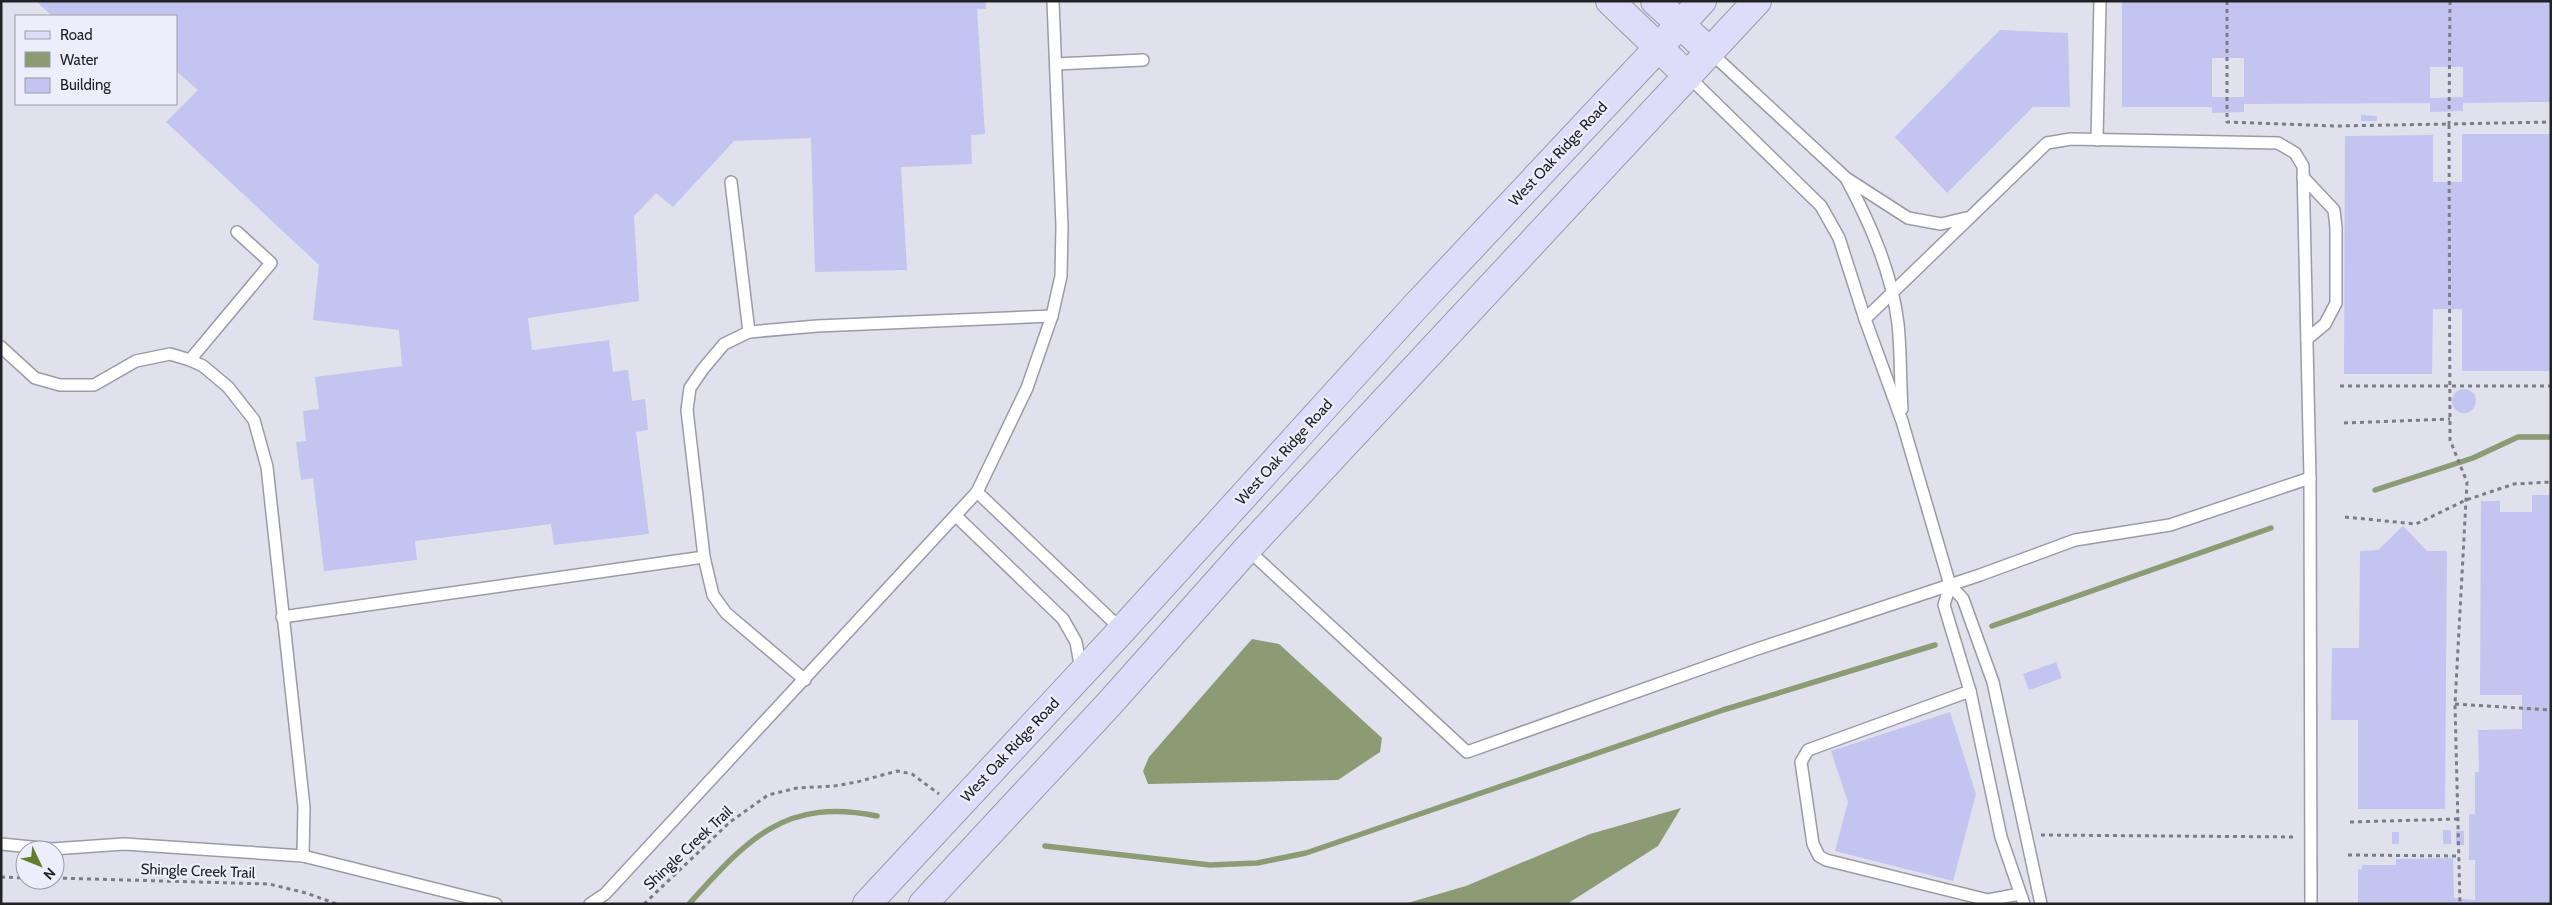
<svg xmlns="http://www.w3.org/2000/svg" width="2552" height="905" font-family="Cabin,sans-serif">
  <style>
    .water { fill: #8b9c74 }
    .lines { fill: none; stroke-linecap: round; stroke-linejoin: round }
    .stream { stroke: #8b9c74; stroke-width: 5.5 }
    .building { fill: #c3c4ef; fill-rule: evenodd }
    .lane-casing { stroke: #9a9ba6; stroke-width: 14 }
    .secondary-casing { stroke: #9a9ba6; stroke-width: 30 }
    .path { stroke: #7b7c84; stroke-width: 3; stroke-dasharray: 4 4; stroke-linecap: butt }
    .lane { stroke: #fff; stroke-width: 11 }
    .secondary { stroke: #dddcf9; stroke-width: 28 }
    .labels { text-anchor: middle; stroke-width: 4.5; stroke-linejoin: round; paint-order: stroke }
    .street-label { font-size: 15px; fill: #222226; stroke: #edeefb }
  </style>
  <rect width="100%" height="100%" fill="#e0e1ed"/>
  <g class="water">
    <path d="M1252,639L1279,644L1382,738L1380,752L1338,780L1148,784L1143,771L1149,757Z"/>
    <path d="M1681,808L1658,846L1567,904H1404L1466,886L1590,834Z"/>
  </g>
  <g class="lines">
    <g class="stream">
      <path d="M2375,490L2473,458L2518,437H2551"/>
      <path d="M1992,626L2271,528"/>
      <path d="M1045,846L1210,865L1257,863L1306,853L1723,710L1935,645"/>
      <path d="M689,904C747,840 784,797 877,816"/>
    </g>
  </g>
  <g class="building">
    <path d="M36,1H986V9H977L985,134L971,135L972,164L901,167L907,270L815,272L811,138L734,141L673,207L656,193L634,216L639,301L528,318L532,350L609,340L613,372L628,370L632,401L645,399L648,430L636,432L649,534L554,545L551,524L415,541L417,560L324,571L313,478L301,480L296,442L306,441L303,411L319,409L315,377L402,366L399,330L313,320L319,265L166,122L198,90L176,71V16H52Z"/>
    <path d="M2122,1H2551V102L2463,103V111L2430,112V103L2244,104V112L2212,113V107H2122ZM2212,58H2244V97H2212ZM2430,67H2463V97L2430,98Z"/>
    <path d="M2000,30L2068,33L2070,107H2033L1947,193L1895,137Z"/>
    <path d="M2361,115L2377,116V121H2361Z"/>
    <path d="M2462,134H2551V371H2462V309H2433L2432,374H2344L2345,136L2433,135V182H2462Z"/>
    <circle cx="2464" cy="401" r="12"/>
    <path d="M2532,495H2551V904H2358V869L2362,870V865H2396V859L2453,858L2454,898L2475,900V860H2469V814H2475V772H2479L2478,730L2522,729V695H2480L2481,501H2500V512H2532Z"/>
    <path d="M2403,526L2427,551H2447L2445,809H2358V720H2331L2332,648H2359L2360,551L2378,550Z"/>
    <path d="M2056,662L2062,678L2029,690L2023,674Z"/>
    <path d="M1950,712L1976,794L1953,881L1835,851L1848,802L1831,751Z"/>
    <rect x="2443" y="830" width="8" height="14"/>
    <rect x="2456" y="831" width="8" height="14"/>
    <rect x="2392" y="832" width="7" height="12"/>
  </g>
  <g class="lines">
    <defs>
      <g id="lane">
        <path d="M1710,52L1846,178L1908,218L1941,224L1966,218"/>
        <path d="M1056,64L1143,60"/>
        <path d="M1688,76L1821,206L1839,238L1865,319L1902,421L1950,585L1963,599L1993,682L2041,904"/>
        <path d="M2097,140L2100,1"/>
        <path d="M2303,177L2334,210L2336,228V303L2325,324L2307,339"/>
        <path d="M1847,180C1871,225 1892,273 1898,324C1901,352 1900,381 1902,409"/>
        <path d="M731,182L749,332"/>
        <path d="M1865,319L2047,143L2071,139L2278,143L2295,153L2303,166L2310,478L2311,904"/>
        <path d="M1,347L35,378L60,385H94L136,361L170,354L190,360L203,366L228,387L254,420L267,467L304,807L303,856"/>
        <path d="M190,360L271,263L237,232"/>
        <path d="M977,492L1122,630"/>
        <path d="M956,516L1063,619L1076,642L1081,670"/>
        <path d="M1247,549L1467,752L1754,650L1980,575L2075,540L2170,525L2310,478"/>
        <path d="M704,557L713,595L726,613L805,680"/>
        <path d="M1950,585L1944,605L1970,691L2001,837L2024,904"/>
        <path d="M282,617L704,557L687,410L690,388L703,369L724,344L749,332L817,326L1052,316"/>
        <path d="M1970,691L1808,750L1801,762L1813,844L1819,856L1826,860L1988,900L2020,894"/>
        <path d="M1,844L52,849L124,844L303,856L496,904"/>
        <path d="M590,904L605,894L977,492L1027,388L1052,316L1061,276L1062,226L1053,1"/>
      </g>
      <g id="secondary">
        <path d="M1610,1L1688,76"/>
        <path d="M1655,1L1710,52"/>
        <path d="M867,904L1122,630L1414,308L1702,1"/>
        <path d="M923,904L1110,703L1247,549L1757,1"/>
      </g>
    </defs>
    <use href="#lane" class="lane-casing"/>
    <use href="#secondary" class="secondary-casing"/>
    <g class="path">
      <path d="M2227,1V122L2336,126L2449,124L2450,440L2467,482L2455,704L2460,904"/>
      <path d="M2450,1L2449,124L2551,122"/>
      <path d="M2340,386H2551"/>
      <path d="M2344,423L2450,419"/>
      <path d="M2345,517L2416,524L2466,500L2514,484L2551,482"/>
      <path d="M2455,704L2551,710"/>
      <path d="M2350,822L2458,819"/>
      <path d="M2041,835L2297,837"/>
      <path d="M2348,855L2459,856"/>
      <path d="M1,877L25,878"/>
      <path d="M55,878L269,884L306,893L337,904"/>
      <path d="M644,904L730,822L768,795L797,788L834,786L857,782L897,771L912,774L939,794"/>
    </g>
    <use href="#lane" class="lane"/>
    <use href="#secondary" class="secondary"/>
  </g>
  <g class="labels">
    <g class="street-label">
      <text transform="translate(1558 154) rotate(-47)" y="5">West Oak Ridge Road</text>
      <text transform="translate(1284 452) rotate(-48)" y="5">West Oak Ridge Road</text>
      <text transform="translate(1010 750) rotate(-47)" y="5">West Oak Ridge Road</text>
      <text transform="translate(688 848) rotate(-43)" y="5">Shingle Creek Trail</text>
      <text transform="translate(198 871) rotate(2)" y="5">Shingle Creek Trail</text>
    </g>
  </g>
  <rect width="2552" height="905" fill="none" stroke="#222226" stroke-width="5"/>
  <rect x="15" y="15" width="162" height="90" fill="#edeefb" stroke="#9c9ca6"/>
  <rect x="25" y="31" width="25" height="8" fill="#dddcf9" stroke="#9c9ca6"/>
  <text x="60" y="40" font-size="15" fill="#222226">Road</text>
  <rect x="25" y="52" width="25" height="15" fill="#8b9c74" stroke="#9c9ca6"/>
  <text x="60" y="65" font-size="15" fill="#222226">Water</text>
  <rect x="25" y="78" width="25" height="15" fill="#c3c4ef" stroke="#9c9ca6"/>
  <text x="60" y="90" font-size="15" fill="#222226">Building</text>
  <g transform="translate(40 865) rotate(133)"><circle r="24" fill="#edeefb" stroke="#9c9ca6"/>
  <path d="M0-4L9 19L0 12L-9 19Z" fill="#627c30"/>
  <text y="-8" font-size="14" font-weight="bold" text-anchor="middle" fill="#222226">N</text>
  </g>
</svg>
